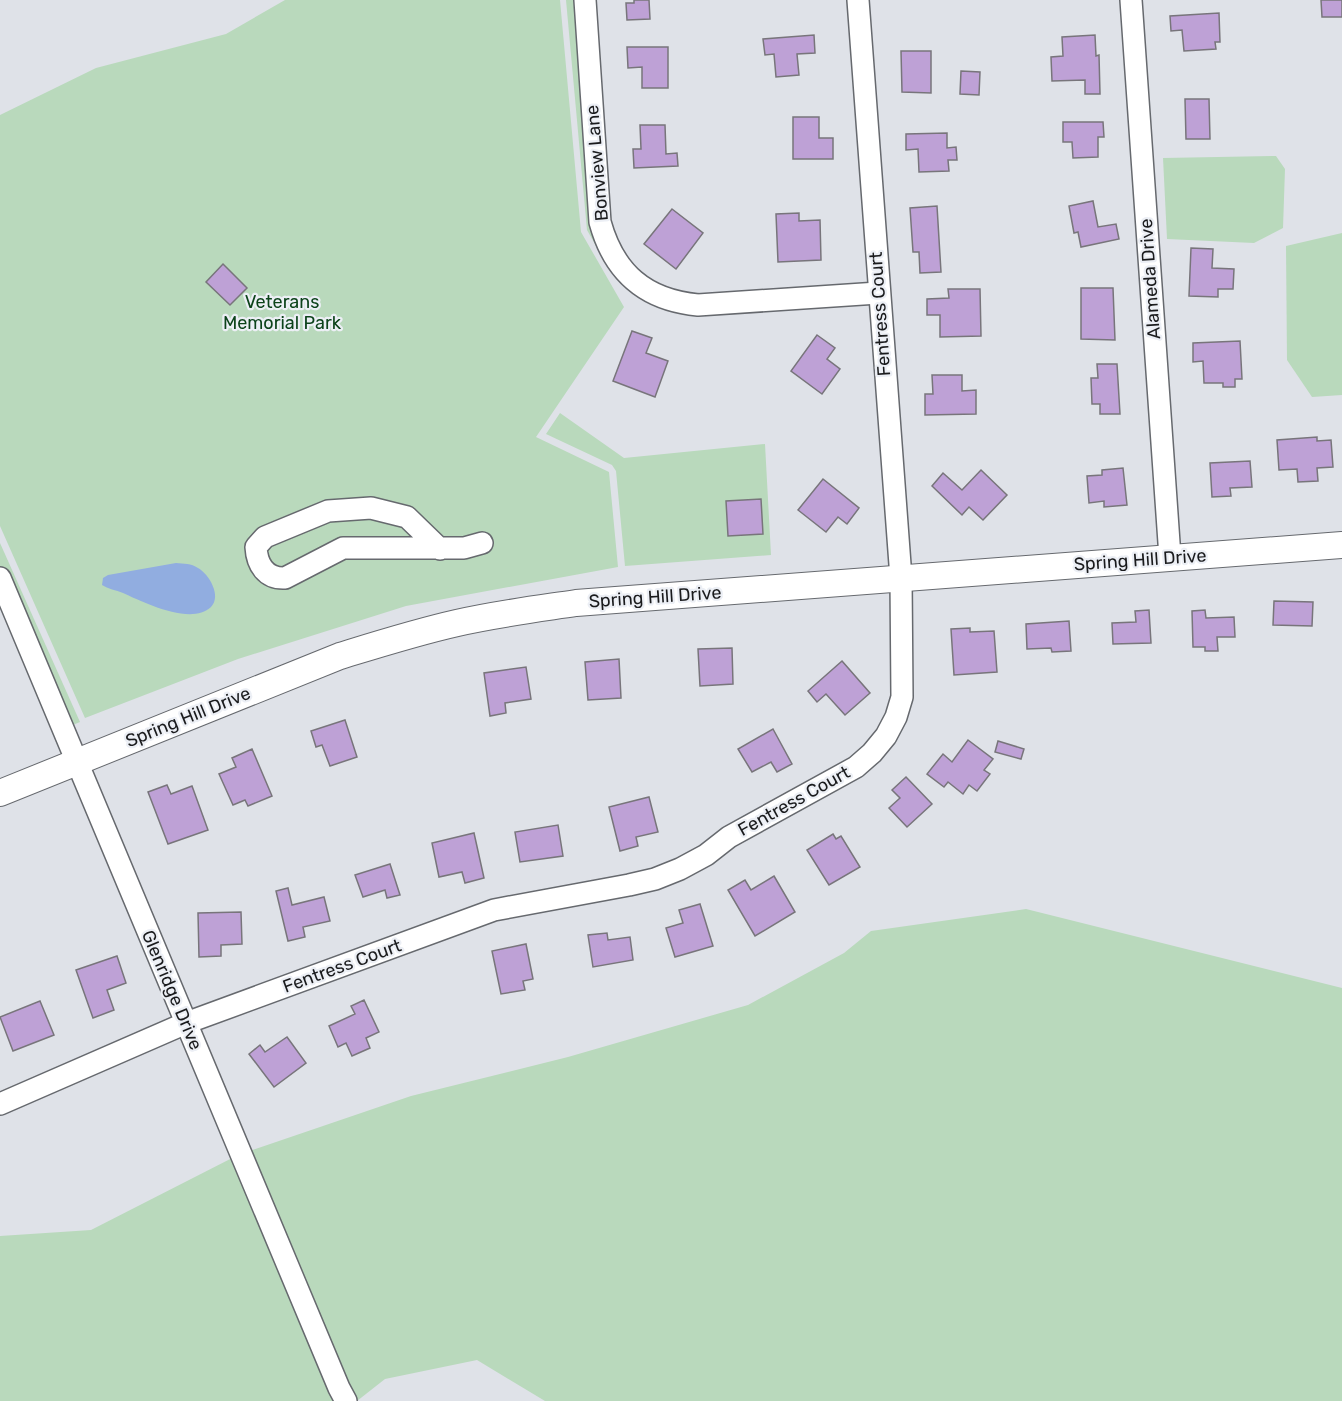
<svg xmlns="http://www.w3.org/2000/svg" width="1342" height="1401" font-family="Rubik,sans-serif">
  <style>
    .green { fill: #b9d9bc }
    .water { fill: #91ade0 }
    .building { fill: #bea1d6; stroke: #78757b; stroke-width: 1.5 }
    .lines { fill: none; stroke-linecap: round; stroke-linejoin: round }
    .minor-casing { stroke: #66696e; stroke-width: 24 }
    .major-casing { stroke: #66696e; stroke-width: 28 }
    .minor { stroke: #fff; stroke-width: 21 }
    .major { stroke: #fff; stroke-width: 26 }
    .labels { text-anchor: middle; stroke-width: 4.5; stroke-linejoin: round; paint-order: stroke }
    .street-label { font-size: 18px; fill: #1a1b1d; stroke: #eceff5 }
    .park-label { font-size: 18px; fill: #0c431a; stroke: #eceff5 }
  </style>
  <rect width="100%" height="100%" fill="#dfe2e8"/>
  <g class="green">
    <path d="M285,0H560L581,232L624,307L536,437L609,472L618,567L406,606L238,659L85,718L0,526V115L96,68L226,34Z"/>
    <path d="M566,0H580L604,260L587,230Z"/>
    <path d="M1276,156L1285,169L1283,228L1254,243L1167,239L1163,158Z"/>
    <path d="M1342,233V395L1312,397L1287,360L1286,246Z"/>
    <path d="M560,413L624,458L765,444L771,555L625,566L616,471L612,465L546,434Z"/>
    <path d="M0,543L80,722L61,730L0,572Z"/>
    <path d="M1026,909L1342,988V1401H545L477,1360L385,1379L357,1401H0V1236L91,1230L238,1155L411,1096L568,1057L748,1005L844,953L871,931Z"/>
  </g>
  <path class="water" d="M176,563C184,564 191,563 198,568C209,574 222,596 211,607C191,626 143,602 123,593C116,590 108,589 102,585L103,578L108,575Z"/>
  <g class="building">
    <path d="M634,0H649L650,19L627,20L626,3H634Z"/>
    <path d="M1321,0H1342V17H1322Z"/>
    <path d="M1219,13L1220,42H1215L1216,49L1184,51L1182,30L1171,31L1170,16Z"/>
    <path d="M814,35L815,53L797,54L799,75L776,77L774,54L765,55L763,39Z"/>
    <path d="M1095,35L1096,56L1099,55L1100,94H1085V80L1052,81L1051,57L1063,56L1062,37Z"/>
    <path d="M627,47H668V88H642V67L628,68Z"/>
    <path d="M901,51H931V93L902,92Z"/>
    <path d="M961,71L980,72L979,95L960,94Z"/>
    <path d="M1185,99H1209L1210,139H1186Z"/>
    <path d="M793,117H819V138H833V159H793Z"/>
    <path d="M1063,122H1103L1104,137H1098V157L1073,158L1072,142H1063Z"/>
    <path d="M640,125H665L666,154L677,153L678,166L634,168L633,149H641Z"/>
    <path d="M947,133V148L956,147L957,160H948L949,171L919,172L918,149L906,150V134Z"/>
    <path d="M1093,201L1098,227L1116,224L1119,239L1081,247L1078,232L1074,233L1069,206Z"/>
    <path d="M937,206L941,272L920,273L919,252H913L910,208Z"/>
    <path d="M672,209L703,233L676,269L644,244Z"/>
    <path d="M799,213V221L820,220L821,260L778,262L776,214Z"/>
    <path d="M1191,248L1213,249L1212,268L1234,269L1233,289H1218V297L1189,296Z"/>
    <path d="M223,264L247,288L230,305L206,282Z"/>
    <path d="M1081,288H1113L1115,340L1081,339Z"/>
    <path d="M948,289H980L981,336L940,337V315H927V299L949,298Z"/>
    <path d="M632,331L652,338L646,353L668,361L655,397L613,381Z"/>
    <path d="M817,335L835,348L827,359L840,369L822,394L791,371Z"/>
    <path d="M1240,341L1242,379H1235V387H1223V383H1204L1203,361L1193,362V343Z"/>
    <path d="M1097,364H1117L1120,414H1100V404H1092L1091,378H1098Z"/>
    <path d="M932,375H962V391L976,390V414L925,415V394H933Z"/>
    <path d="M1317,437V441L1331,440L1333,467L1317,468L1318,481L1298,482L1297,469L1279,470L1277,440Z"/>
    <path d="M1250,461L1252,487L1230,488L1231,496L1212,497L1210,463Z"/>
    <path d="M1123,468L1127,505L1104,507V501L1089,503L1087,476L1102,475V470Z"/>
    <path d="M981,470L1007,495L983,520L969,507L962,515L932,486L943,473L962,490Z"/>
    <path d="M823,479L859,508L847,524L838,517L826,532L798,510Z"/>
    <path d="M761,499L763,534L728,536L726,501Z"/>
    <path d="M1274,601L1313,602L1312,626L1273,625Z"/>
    <path d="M1149,610L1151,643L1113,644L1112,623L1136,622L1135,611Z"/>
    <path d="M1205,610L1206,618L1234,617L1235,637H1217L1218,651H1205V647H1193L1192,611Z"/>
    <path d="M1069,621L1071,651L1052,652L1051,648L1027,649L1026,624Z"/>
    <path d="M970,628V632L994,631L997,672L954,675L951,629Z"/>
    <path d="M732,648L733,684L700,686L698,649Z"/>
    <path d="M619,659L621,698L588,700L585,662Z"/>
    <path d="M842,661L870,693L845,715L826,694L817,702L808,691Z"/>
    <path d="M526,667L531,699L505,703L506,713L490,716L484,673Z"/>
    <path d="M345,720L357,757L330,766L322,745L316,747L311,731Z"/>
    <path d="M773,729L792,764L777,772L771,762L752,772L738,749Z"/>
    <path d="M968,740L993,759L984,770L990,774L977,791L969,785L963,794L948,782L944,787L927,774L943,754L952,762Z"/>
    <path d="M998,741L1024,749L1021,759L995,752Z"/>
    <path d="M252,749L272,796L248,806L245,800L233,805L219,774L236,767L232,758Z"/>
    <path d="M906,777L932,804L907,827L889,808L900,798L892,790Z"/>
    <path d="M167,785L171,794L192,786L208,830L168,844L148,792Z"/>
    <path d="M649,797L658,832L636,837L638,846L620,851L609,807Z"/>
    <path d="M558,825L563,856L520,862L515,832Z"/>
    <path d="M474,833L484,878L465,883L462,872L439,877L432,843Z"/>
    <path d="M833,834L836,839L841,836L860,867L829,885L807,850Z"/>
    <path d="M390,864L400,895L387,898L385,890L363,897L355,875Z"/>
    <path d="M774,876L795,912L755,936L728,890L745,880L751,890Z"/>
    <path d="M288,888L292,905L324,897L330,921L303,927L305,937L288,941L276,891Z"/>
    <path d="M700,904L713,946L675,957L666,928L683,923L679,910Z"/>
    <path d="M241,912L242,944L221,945V956L199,957L198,913Z"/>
    <path d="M607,933L608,940L630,937L633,960L593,967L588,935Z"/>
    <path d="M526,944L533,979L523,981L525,990L501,994L492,951Z"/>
    <path d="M117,956L126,983L107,990L114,1010L93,1018L76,970Z"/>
    <path d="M364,1000L379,1032L366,1038L370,1048L352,1056L346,1043L338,1047L329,1026L355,1014L351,1006Z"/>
    <path d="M40,1001L54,1035L13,1051L0,1017Z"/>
    <path d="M287,1037L306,1063L274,1087L249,1054L260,1045L265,1052Z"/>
  </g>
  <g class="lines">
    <defs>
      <g id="minor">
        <path d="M585,0L600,222C614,273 645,300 698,305L878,293"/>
        <path d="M1131,0L1170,557"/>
        <path d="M440,549L407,517L371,508L328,511L265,537L256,547C257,565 266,579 285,578L343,548H464L482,543"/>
        <path d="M0,578L339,1388L346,1401"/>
        <path d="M0,1104L186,1023L494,910L629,885L655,879L680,869L706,855L729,837L856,767L872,753L886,736L896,717L902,697L901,578L858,0"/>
      </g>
      <path id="major" d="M0,793L340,656C379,644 417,632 457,623C496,614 536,609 576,603L1342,545"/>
    </defs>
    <use href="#minor" class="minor-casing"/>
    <use href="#major" class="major-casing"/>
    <use href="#minor" class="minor"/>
    <use href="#major" class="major"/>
  </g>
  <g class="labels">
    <g class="street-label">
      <text transform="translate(597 163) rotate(-95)" y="6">Bonview Lane</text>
      <text transform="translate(1150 279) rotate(-94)" y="6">Alameda Drive</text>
      <text transform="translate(880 314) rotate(-94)" y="6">Fentress Court</text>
      <text transform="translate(1140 560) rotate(-4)" y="6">Spring Hill Drive</text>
      <text transform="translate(655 597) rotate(-4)" y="6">Spring Hill Drive</text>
      <text transform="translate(188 717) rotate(-22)" y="6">Spring Hill Drive</text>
      <text transform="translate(794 801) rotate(-29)" y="6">Fentress Court</text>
      <text transform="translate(342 966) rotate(-20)" y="6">Fentress Court</text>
      <text transform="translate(172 990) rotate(67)" y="6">Glenridge Drive</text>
    </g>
    <g class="park-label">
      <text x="282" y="308">Veterans<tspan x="282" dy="21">Memorial Park</tspan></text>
    </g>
  </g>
</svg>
